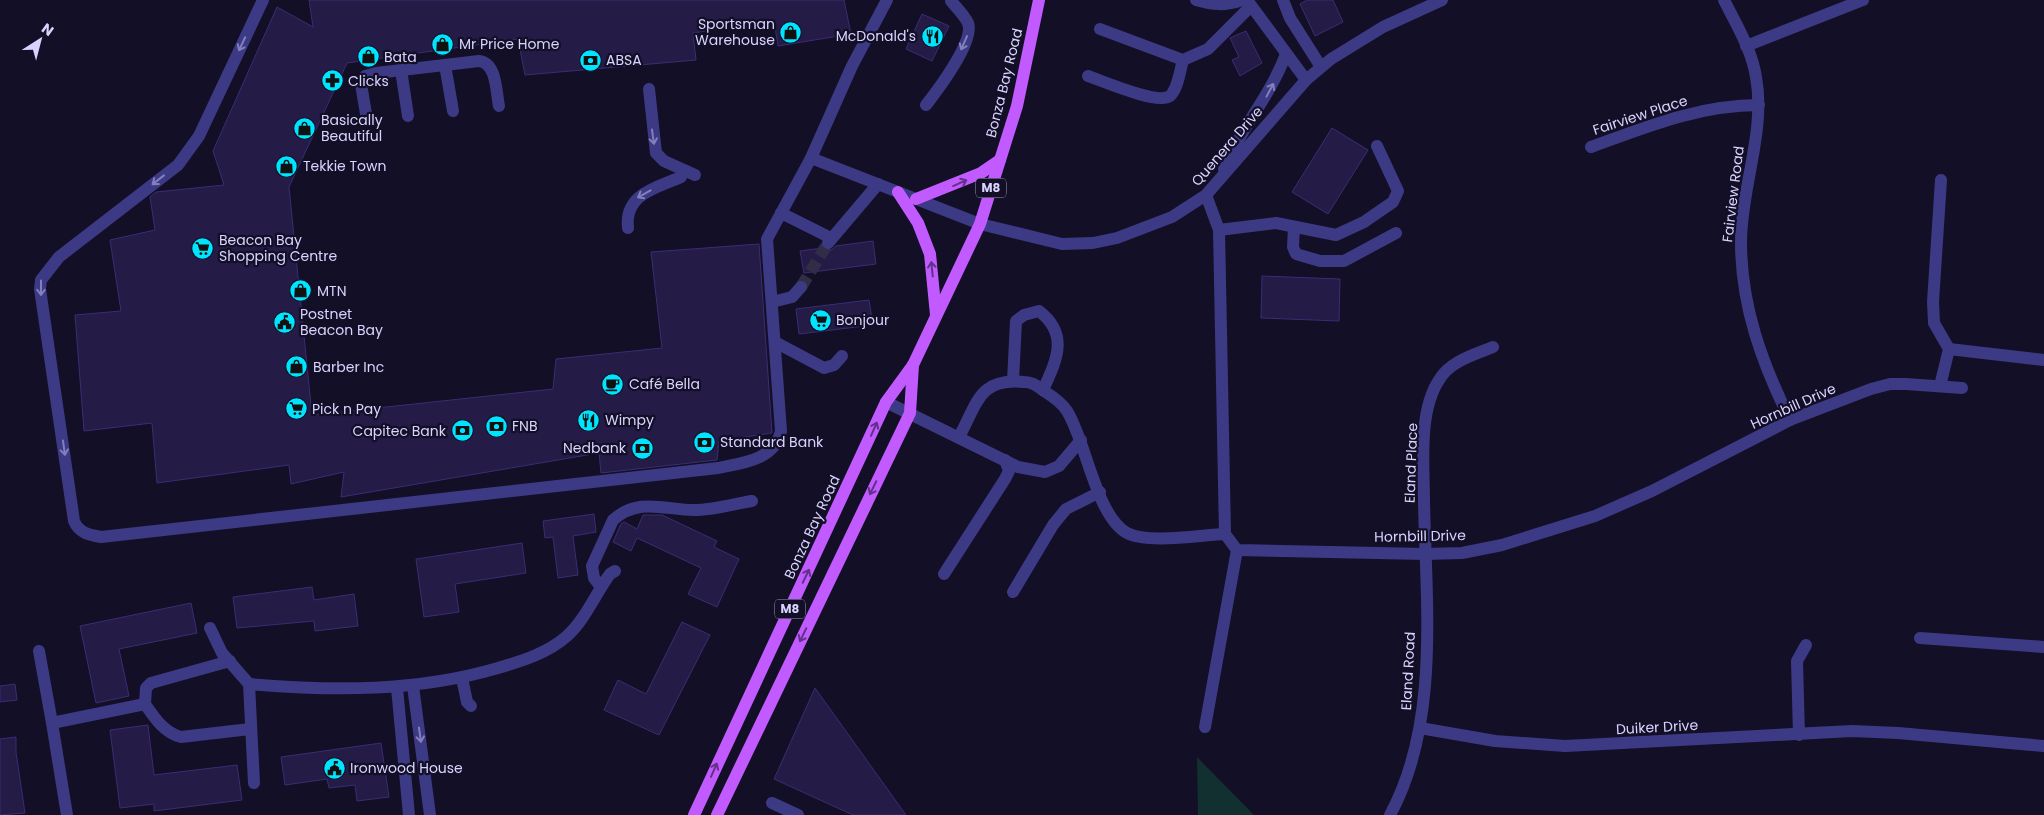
<svg xmlns="http://www.w3.org/2000/svg" width="2044" height="815" font-family="Poppins,sans-serif">
  <style>
    .green { fill: #12302f }
    .building { fill: #241b47; stroke: #3b2d73 }
    .lines { fill: none; stroke-linecap: round; stroke-linejoin: round }
    .minor-tunnel { stroke: #312d47; stroke-width: 12; stroke-dasharray: 12 6; stroke-linecap: butt }
    .minor { stroke: #3d3a85; stroke-width: 12 }
    .major { stroke: #c25bff; stroke-width: 12 }
    .oneway { stroke: #837fbc }
    .oneway2 { stroke: #623188 }
    .labels { text-anchor: middle; stroke-width: 4.5; stroke-linejoin: round; paint-order: stroke }
    .shield { fill: #130f26; stroke: #9e99be; stroke-width: 1 }
    .shield-label { font-size: 12px; font-weight: bold; fill: #d9d4ff }
    .poi-label { font-size: 14px; fill: #d9d4ff; stroke: #130f26; text-anchor: start }
    .street-label { font-size: 14px; fill: #d9d4ff; stroke: #130f26 }
  </style>
  <rect width="100%" height="100%" fill="#130f26"/>
  <path class="green" d="M1197,757L1254,815H1198Z"/>
  <g class="building">
    <path d="M309,0H844L851,34L778,46L774,21L693,33L696,60L525,75L518,39L347,63L289,187L312,415L553,389L556,359L662,348L651,252L759,244L772,433L719,441L717,460L601,473L599,453L341,497L344,472L291,484L289,465L157,483L152,423L84,431L75,315L121,311L110,240L155,230L150,197L156,192L224,185L213,151L277,7L313,27Z"/>
    <path d="M1307,0H1333L1343,22L1315,36L1300,4Z"/>
    <path d="M922,14L949,26L932,61L906,49Z"/>
    <path d="M1246,31L1262,63L1240,76L1232,60L1239,57L1230,38Z"/>
    <path d="M1332,128L1368,150L1328,214L1292,192Z"/>
    <path d="M873,241L876,264L804,273L800,251L822,248L830,251L836,246Z"/>
    <path d="M1262,276L1340,279L1339,321L1261,318Z"/>
    <path d="M869,300L873,325L799,334L796,309Z"/>
    <path d="M594,514L596,532L573,536L578,575L558,578L553,537L545,538L543,521Z"/>
    <path d="M643,515H662L717,541L714,547L739,559L717,607L688,594L701,568L637,538L631,551L613,542L621,524L624,522L637,529Z"/>
    <path d="M522,543L526,573L455,584L459,612L424,617L416,559Z"/>
    <path d="M312,587L314,600L354,594L358,626L315,631L314,621L237,628L233,597Z"/>
    <path d="M191,603L197,633L119,649L129,696L96,703L80,626Z"/>
    <path d="M682,622L710,635L659,735L604,710L618,680L646,694Z"/>
    <path d="M15,684L17,700L0,702V686Z"/>
    <path d="M815,688L906,815H853L774,779Z"/>
    <path d="M148,725L154,775L237,765L242,800L154,811V804L120,808L110,730Z"/>
    <path d="M16,737V752L25,813L0,815V739Z"/>
    <path d="M381,743L389,797L357,801L355,785L329,788L327,779L285,785L281,757Z"/>
  </g>
  <g class="lines">
    <path class="minor-tunnel" d="M801,287L828,243"/>
    <g class="minor">
      <path d="M263,0L199,136L178,165L59,257L41,280L40,289L74,521C79,533 89,535 101,537L718,468C742,463 775,460 781,431L767,239L811,158L852,66L887,0"/>
      <path d="M1196,0C1213,5 1225,6 1242,0"/>
      <path d="M1247,0L1306,80"/>
      <path d="M1283,0L1290,18L1321,67"/>
      <path d="M1724,0C1736,24 1752,50 1756,77C1766,131 1741,188 1741,242C1741,306 1762,363 1790,420"/>
      <path d="M1100,29L1183,60L1208,49L1251,6"/>
      <path d="M1746,46L1863,0"/>
      <path d="M445,65L453,111"/>
      <path d="M401,70L408,116"/>
      <path d="M1088,76C1103,81 1157,105 1170,96C1178,89 1180,70 1183,60"/>
      <path d="M649,89L656,153L664,161L695,175"/>
      <path d="M926,105C937,91 975,41 968,23C964,15 956,7 951,1"/>
      <path d="M367,120L361,84L365,76L376,73L479,61C497,63 496,92 499,106"/>
      <path d="M1591,147C1646,127 1699,105 1759,105"/>
      <path d="M811,158L980,224L1062,244L1093,243L1117,238L1172,217L1206,195L1306,80L1331,59L1383,27L1442,0"/>
      <path d="M1224,169C1241,127 1270,97 1286,54"/>
      <path d="M1206,195L1219,230L1225,534L1237,550L1425,554L1462,553L1502,545L1595,516L1652,491L1790,420L1871,389L1890,384H1906L1962,388"/>
      <path d="M781,213L831,238"/>
      <path d="M1294,227L1293,247L1296,254L1320,261H1344L1396,233"/>
      <path d="M628,228C624,194 656,188 681,177"/>
      <path d="M1219,230L1276,223L1336,235L1364,222L1393,202L1398,191L1377,146"/>
      <path d="M828,243L878,184"/>
      <path d="M772,302L792,297L801,287"/>
      <path d="M775,342L824,368L834,365L842,356"/>
      <path d="M1949,349L2044,360"/>
      <path d="M1013,381L1016,321L1024,315L1039,311C1070,335 1056,361 1043,390"/>
      <path d="M1940,386L1949,349L1934,323L1933,302L1941,180"/>
      <path d="M886,402L1018,467L1045,472L1059,466L1081,440"/>
      <path d="M959,437C978,402 979,378 1024,382C1033,382 1037,386 1044,391C1052,396 1062,403 1067,411C1086,441 1096,516 1127,533C1148,544 1200,535 1225,534"/>
      <path d="M944,574L1005,479L1009,471L1005,460"/>
      <path d="M601,587L594,578L592,566L613,520C639,497 665,510 694,510C713,510 733,504 752,501"/>
      <path d="M1013,592L1053,525L1066,509L1100,492"/>
      <path d="M210,628L222,653L249,684L254,783"/>
      <path d="M1920,638L2044,647"/>
      <path d="M39,651L52,723"/>
      <path d="M230,661L151,683L146,688L145,704C154,717 164,733 181,737L250,729"/>
      <path d="M462,678L467,702L471,706"/>
      <path d="M249,684C334,691 416,692 498,668C522,661 548,653 567,636C585,620 596,593 610,574L615,571"/>
      <path d="M413,686L430,815"/>
      <path d="M397,688L409,815"/>
      <path d="M1205,727L1237,550"/>
      <path d="M1420,728L1495,741L1565,746L1852,731L1898,733L2044,746"/>
      <path d="M1799,735L1797,661L1806,645"/>
      <path d="M772,803L798,815"/>
      <path d="M67,815L52,723L145,704"/>
      <path d="M1390,815C1440,723 1426,604 1424,502C1424,465 1418,412 1439,380C1450,361 1474,355 1493,347"/>
    </g>
    <g class="major">
      <path d="M898,192L918,223L930,254L936,315"/>
      <path d="M916,199L981,173L1000,160"/>
      <path d="M694,815L886,402L913,365L980,224L1017,106L1039,0"/>
      <path d="M717,815L910,413L913,365"/>
    </g>
  </g>
  <defs><path id="oneway-shaft" d="M-6 0H5M1.5-3L5.5 0L1.5 3" fill="none" stroke-width="1.6" stroke-linecap="round" stroke-linejoin="round" transform="scale(1.25)"/></defs>
  <g class="oneway">
    <use href="#oneway-shaft" transform="translate(964 43) rotate(114)"/>
    <use href="#oneway-shaft" transform="translate(242 44) rotate(115)"/>
    <use href="#oneway-shaft" transform="translate(1270 90) rotate(-62)"/>
    <use href="#oneway-shaft" transform="translate(653 137) rotate(82)"/>
    <use href="#oneway-shaft" transform="translate(158 180) rotate(142)"/>
    <use href="#oneway-shaft" transform="translate(644 194) rotate(151)"/>
    <use href="#oneway-shaft" transform="translate(41 288) rotate(90)"/>
    <use href="#oneway-shaft" transform="translate(64 448) rotate(82)"/>
    <use href="#oneway-shaft" transform="translate(420 735) rotate(82)"/>
  </g>
  <g class="oneway2">
    <use href="#oneway-shaft" transform="translate(960 183) rotate(-24)"/>
    <use href="#oneway-shaft" transform="translate(932 269) rotate(-96)"/>
    <use href="#oneway-shaft" transform="translate(874 429) rotate(-66)"/>
    <use href="#oneway-shaft" transform="translate(873 488) rotate(116)"/>
    <use href="#oneway-shaft" transform="translate(806 576) rotate(-64)"/>
    <use href="#oneway-shaft" transform="translate(803 635) rotate(116)"/>
    <use href="#oneway-shaft" transform="translate(714 770) rotate(-66)"/>
  </g>
  <defs>
    <symbol id="shop-disc" viewBox="-11 -11 22 22"><circle r="9.5" fill="#00e5ff" stroke="#130f26"/><path d="M-5-2.5h2.3a2.7 3.5 0 0 1 5.4 0H5L5.5 6h-11ZM-1.5-2.5h3a1.5 2.3 0 0 0-3 0Z" fill="#111"/></symbol>
    <symbol id="restaurant-disc" viewBox="-11 -11 22 22"><circle r="9.5" fill="#00e5ff" stroke="#130f26"/><path d="M-5-6h1v4h1v-4h1v4h1v-4h1v5L-1.5 .5V6h-2V.5L-5-1ZM5-6V6H3V1.5H1.5Q1.5-4 5-6Z" fill="#111"/></symbol>
    <symbol id="bank-disc" viewBox="-11 -11 22 22"><circle r="9.5" fill="#00e5ff" stroke="#130f26"/><path d="M-6-4H6V4H-6ZM0-2.3a2.3 2.3 0 1 0 0 4.6a2.3 2.3 0 1 0 0-4.6Z" fill="#111"/></symbol>
    <symbol id="pharmacy-disc" viewBox="-11 -11 22 22"><circle r="9.5" fill="#00e5ff" stroke="#130f26"/><path d="M-2-6h4v4h4v4h-4v4h-4v-4h-4v-4h4Z" fill="#111"/></symbol>
    <symbol id="supermarket-disc" viewBox="-11 -11 22 22"><circle r="9.5" fill="#00e5ff" stroke="#130f26"/><path d="M-6-5.5h2.5l.6 2H6L4.5 2H-2.5L-4.4-4H-6ZM-1.5 3.2a1.3 1.3 0 1 0 .1 0ZM3 3.2a1.3 1.3 0 1 0 .1 0Z" fill="#111"/></symbol>
    <symbol id="civic-disc" viewBox="-11 -11 22 22"><circle r="9.5" fill="#00e5ff" stroke="#130f26"/><path d="M-.6-6.5H3V-4.5H.6V-3L4-1V1h2V6H-6V1h2V-1L-.6-3ZM-1.2 2.5V6h2.4V2.5Z" fill="#111"/></symbol>
    <symbol id="cafe-disc" viewBox="-11 -11 22 22"><circle r="9.5" fill="#00e5ff" stroke="#130f26"/><path d="M-5.5-4.5H6V0H3Q3 3.5 0 3.5H-2.5Q-5.5 3.5-5.5 0ZM3-3.2v2h1.7v-2ZM-6 4.5H4V6H-6Z" fill="#111"/></symbol>
  </defs>
  <g fill-rule="evenodd">
    <use href="#shop-disc" x="778" y="20" width="25" height="25"/>
    <use href="#restaurant-disc" x="920" y="24" width="25" height="25"/>
    <use href="#shop-disc" x="430" y="32" width="25" height="25"/>
    <use href="#shop-disc" x="356" y="44" width="25" height="25"/>
    <use href="#bank-disc" x="578" y="48" width="25" height="25"/>
    <use href="#pharmacy-disc" x="320" y="68" width="25" height="25"/>
    <use href="#shop-disc" x="292" y="116" width="25" height="25"/>
    <use href="#shop-disc" x="274" y="154" width="25" height="25"/>
    <use href="#supermarket-disc" x="190" y="236" width="25" height="25"/>
    <use href="#shop-disc" x="288" y="278" width="25" height="25"/>
    <use href="#supermarket-disc" x="808" y="308" width="25" height="25"/>
    <use href="#civic-disc" x="272" y="310" width="25" height="25"/>
    <use href="#shop-disc" x="284" y="354" width="25" height="25"/>
    <use href="#cafe-disc" x="600" y="372" width="25" height="25"/>
    <use href="#supermarket-disc" x="284" y="396" width="25" height="25"/>
    <use href="#restaurant-disc" x="576" y="408" width="25" height="25"/>
    <use href="#bank-disc" x="484" y="414" width="25" height="25"/>
    <use href="#bank-disc" x="450" y="418" width="25" height="25"/>
    <use href="#bank-disc" x="692" y="430" width="25" height="25"/>
    <use href="#bank-disc" x="630" y="436" width="25" height="25"/>
    <use href="#civic-disc" x="322" y="756" width="25" height="25"/>
  </g>
  <g class="labels">
    <g class="shield">
      <rect x="976" y="178.5" width="30" height="19" rx="4"/>
      <rect x="775" y="599.5" width="30" height="19" rx="4"/>
    </g>
    <g class="shield-label">
      <text x="991" y="192">M8</text>
      <text x="790" y="613">M8</text>
    </g>
    <g class="poi-label">
      <text x="775" y="29" text-anchor="end">Sportsman<tspan x="775" dy="16">Warehouse</tspan></text>
      <text x="916" y="41" text-anchor="end">McDonald's</text>
      <text x="459" y="49">Mr Price Home</text>
      <text x="384" y="62">Bata</text>
      <text x="606" y="65">ABSA</text>
      <text x="348" y="86">Clicks</text>
      <text x="321" y="125">Basically<tspan x="321" dy="16">Beautiful</tspan></text>
      <text x="303" y="171">Tekkie Town</text>
      <text x="219" y="245">Beacon Bay<tspan x="219" dy="16">Shopping Centre</tspan></text>
      <text x="317" y="296">MTN</text>
      <text x="300" y="319">Postnet<tspan x="300" dy="16">Beacon Bay</tspan></text>
      <text x="836" y="325">Bonjour</text>
      <text x="313" y="372">Barber Inc</text>
      <text x="629" y="389">Café Bella</text>
      <text x="312" y="414">Pick n Pay</text>
      <text x="605" y="425">Wimpy</text>
      <text x="512" y="431">FNB</text>
      <text x="446" y="436" text-anchor="end">Capitec Bank</text>
      <text x="720" y="447">Standard Bank</text>
      <text x="626" y="453" text-anchor="end">Nedbank</text>
      <text x="350" y="773">Ironwood House</text>
    </g>
    <g class="street-label">
      <text transform="translate(1004 83) rotate(-76)" y="5">Bonza Bay Road</text>
      <text transform="translate(1640 115) rotate(-18)" y="5">Fairview Place</text>
      <text transform="translate(1227 146) rotate(-49)" y="5">Quenera Drive</text>
      <text transform="translate(1733 194) rotate(-83)" y="5">Fairview Road</text>
      <text transform="translate(1793 406) rotate(-24)" y="5">Hornbill Drive</text>
      <text transform="translate(1411 463) rotate(-88)" y="5">Eland Place</text>
      <text transform="translate(812 527) rotate(-65)" y="5">Bonza Bay Road</text>
      <text transform="translate(1420 536) rotate(-1)" y="5">Hornbill Drive</text>
      <text transform="translate(1408 671) rotate(-87)" y="5">Eland Road</text>
      <text transform="translate(1657 727) rotate(-3)" y="5">Duiker Drive</text>
    </g>
  </g>
  <g transform="translate(40 40) rotate(36)" stroke="#130f26" stroke-width="4" paint-order="stroke">
  <path d="M0-4L9 19L0 12L-9 19Z" fill="#d9d4ff"/>
  <text y="-8" font-size="14" font-weight="bold" text-anchor="middle" fill="#d9d4ff">N</text>
  </g>
</svg>
